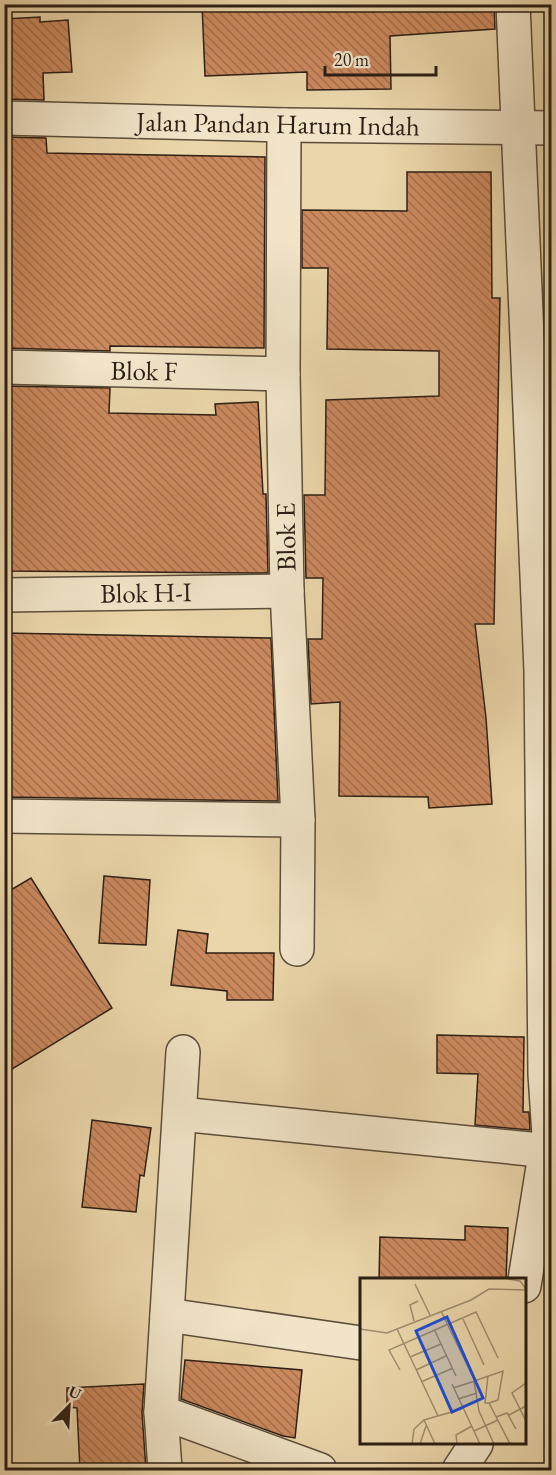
<svg xmlns="http://www.w3.org/2000/svg" width="556" height="1475" font-family="'EB Garamond',serif">
  <style>
    .building { fill: url(#building-back-hatch); stroke: #2c1f15; stroke-width: 1.5 }
    .lines { fill: none; stroke-linecap: round; stroke-linejoin: round }
    .minor-casing { stroke: #5c4d3a; stroke-width: 36 }
    .minor { stroke: #f1e4c8; stroke-width: 33 }
    .labels { text-anchor: middle; stroke-width: 4.5; stroke-linejoin: round; paint-order: stroke }
    .street-label { font-size: 27px; fill: #2c1f15; stroke: #f1e4c8 }
    .inset-road { fill: none; stroke: #9e8d6e; stroke-width: 1.5 }
    .view { fill: #1d4ed8; fill-opacity: 0.15; stroke: #1d4ed8; stroke-width: 3 }
    .inset-edge { fill: none; stroke: #2c1f15; stroke-width: 3 }
  </style>
  <defs>
    <pattern id="building-back-hatch" width="6" height="6" patternUnits="userSpaceOnUse" patternTransform="scale(1.5)"><rect width="6" height="6" fill="#cb895e"/><path d="M-1 5l2 2M0 0l6 6M5-1l2 2" fill="none" stroke="#a56f4c"/></pattern>
  </defs>
  <rect width="100%" height="100%" fill="#ead6aa"/>
  <filter id="stains"><feTurbulence type="fractalNoise" baseFrequency=".00333" numOctaves="4"/><feColorMatrix values="0 0 0 0 .2 0 0 0 0 .09 0 0 0 0 .02 0 0 0 .5 -.17"/></filter>
  <radialGradient id="worn" r=".72"><stop offset=".6" stop-color="#630" stop-opacity="0"/><stop offset="1" stop-color="#630" stop-opacity=".3"/></radialGradient>
  <g class="building">
    <path d="M202,4H494L495,29L390,36L391,89L307,90V72L205,76Z"/>
    <path d="M40,17V22L68,20L72,72L43,73L44,100L4,99V19Z"/>
    <path d="M4,137L46,138L47,153L265,157L264,348L110,346V351L4,348Z"/>
    <path d="M407,172H491L492,298H500L494,624H475L486,718L492,804L429,808L428,797L339,796L340,702L311,704L308,639H322L323,578H306L304,495H325L326,400L439,396V351L327,349L328,268H302V210L407,211Z"/>
    <path d="M4,386L110,388L109,413L216,415L215,404L258,402L263,494H266L268,573L4,571Z"/>
    <path d="M4,633L271,638L278,801L4,797Z"/>
    <path d="M104,876L150,880L146,945L99,943Z"/>
    <path d="M31,878L112,1008L4,1074V894Z"/>
    <path d="M178,930L208,934L206,953H274L273,1000H227V991L171,985Z"/>
    <path d="M437,1035L524,1037L523,1112H529L530,1130L475,1125L478,1074L437,1073Z"/>
    <path d="M92,1120L151,1128L144,1176L140,1175L136,1212L82,1207Z"/>
    <path d="M465,1226L508,1228L506,1280H379L380,1237L465,1240Z"/>
    <path d="M185,1360L302,1370L295,1438L283,1436L181,1399Z"/>
    <path d="M144,1384L142,1413L146,1470H80L77,1408L67,1407V1388Z"/>
  </g>
  <g class="lines">
    <defs>
      <g id="minor">
        <path d="M4,118L284,125L552,128"/>
        <path d="M284,125L283,374L287,591L298,820L297,949"/>
        <path d="M4,367L283,374"/>
        <path d="M4,595L287,591"/>
        <path d="M4,816L298,820"/>
        <path d="M180,1114L550,1151L545,1074L541,671L513,4"/>
        <path d="M524,1286L543,1167L545,1157L552,1151"/>
        <path d="M167,1315L361,1343"/>
        <path d="M161,1412L320,1470"/>
        <path d="M165,1470L161,1412L183,1052"/>
        <path d="M459,1470L476,1444"/>
      </g>
    </defs>
    <use href="#minor" class="minor-casing"/>
    <use href="#minor" class="minor"/>
  </g>
  <g class="labels">
    <g class="street-label">
      <text transform="translate(278 124) rotate(1)" y="9">Jalan Pandan Harum Indah</text>
      <text transform="translate(144 371) rotate(1)" y="9">Blok F</text>
      <text transform="translate(286 537) rotate(-91)" y="9">Blok E</text>
      <text transform="translate(146 593) rotate(-1)" y="9">Blok H-I</text>
    </g>
  </g>
  <g transform="translate(360 1278)">
    <rect width="166" height="166" fill="#ead6aa"/>
    <path class="inset-road" d="M148,1L160,3L166,11M55,6L70,37M81,33L115,103L93,110M103,41L124,87M54,43L50,27L58,23M0,51L27,55L111,22L129,11L166,12M37,51L78,138M75,53L96,98M50,79L81,66M40,92L29,72L116,34L138,80M56,92L86,78M128,98L125,125H129L150,166M61,104L93,90M166,105L152,115L166,143M92,106L120,166M98,121L117,115M129,125L138,122L143,93L114,103L119,133L134,166M149,137L166,128M136,139L147,135L156,151M64,142L75,166M114,153L138,142M52,166L54,151L64,142L102,131M60,166L66,148M97,166L96,157L112,148"/>
    <path class="view" d="M87,39L123,120L92,134L56,53Z"/>
    <rect width="166" height="166" class="inset-edge"/>
  </g>
  <rect width="556" height="1475" fill="none" stroke="#ead6aa" stroke-width="24"/>
  <rect x="6" y="6" width="544" height="1463" fill="none" stroke="#2c1f15" stroke-width="3"/>
  <rect x="12" y="12" width="532" height="1451" fill="none" stroke="#2c1f15" stroke-width="1.5"/>
  <g transform="translate(69 1406) rotate(24)" stroke="#f1e4c8" stroke-width="4.5" paint-order="stroke">
  <path d="M0-4.5L10 22L0 15L-10 22Z" fill="#2c1f15"/>
  <text y="-9" font-size="16" font-weight="bold" text-anchor="middle" fill="#2c1f15">U</text>
  </g>
  <path d="M325 66v9h111v-9" fill="none" stroke="#2c1f15" stroke-width="3"/>
  <text x="334" y="66" font-size="18" fill="#2c1f15" stroke="#f1e4c8" stroke-width="4.5" paint-order="stroke">20 m</text>
  <rect width="100%" height="100%" filter="url(#stains)"/>
  <rect width="100%" height="100%" fill="url(#worn)"/>
</svg>
